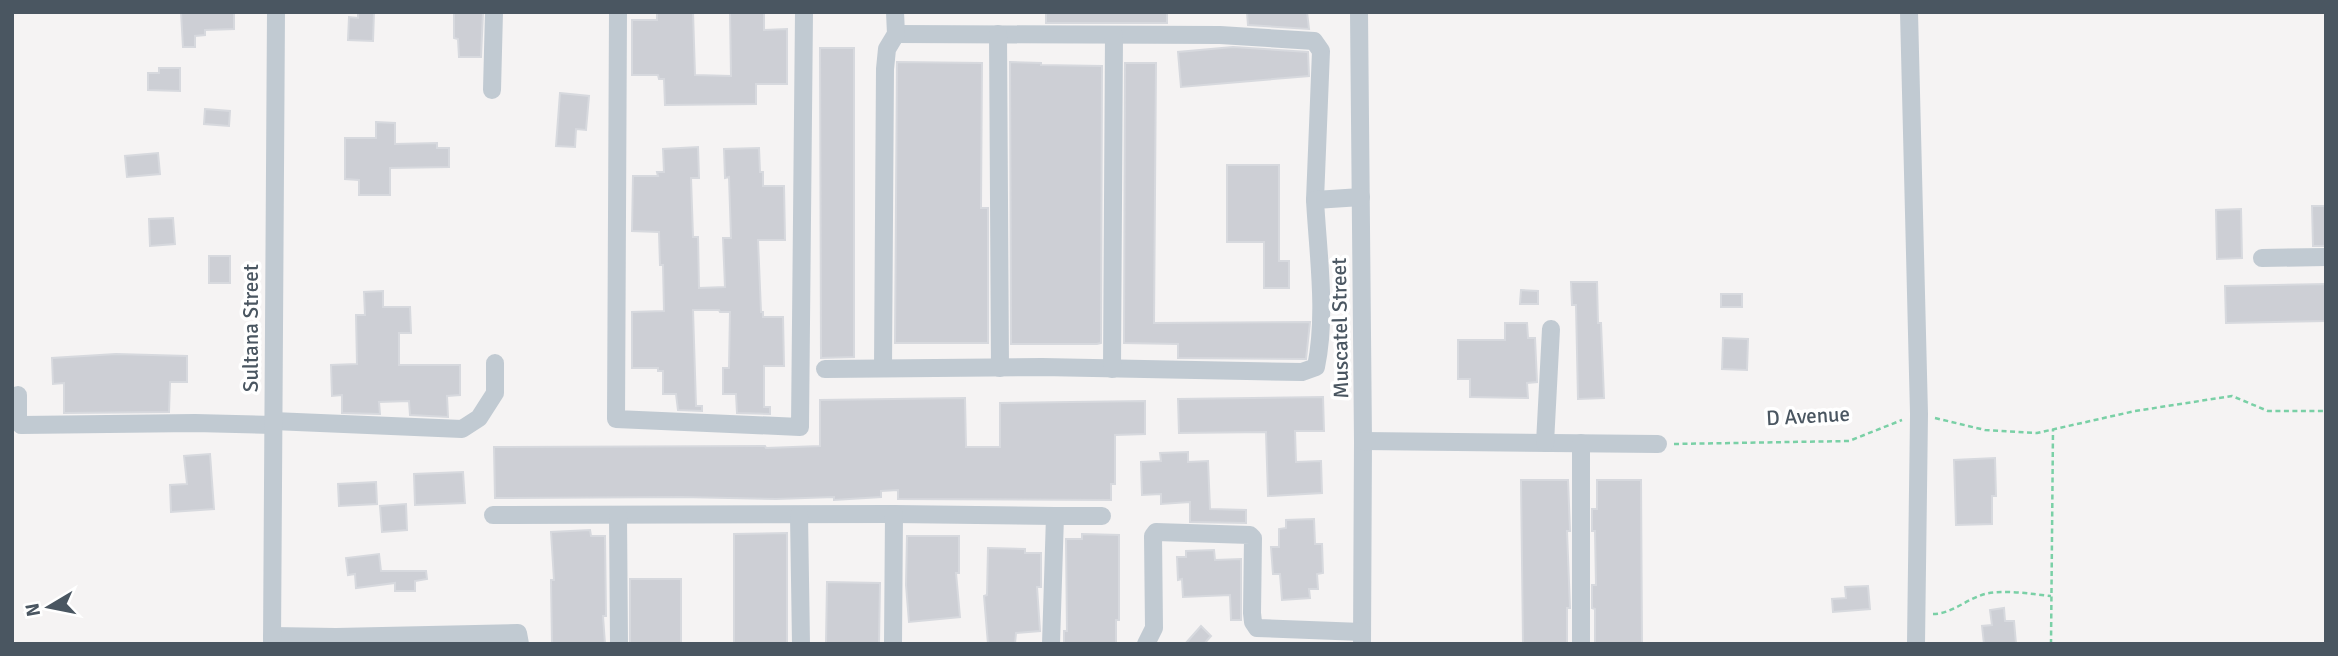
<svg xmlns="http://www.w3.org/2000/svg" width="2338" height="656" font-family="Signika,sans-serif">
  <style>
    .building { fill: #cdcfd5; stroke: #d7d9de; stroke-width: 2 }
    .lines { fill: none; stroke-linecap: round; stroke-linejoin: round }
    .path { stroke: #7ad0a6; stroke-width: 2.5; stroke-dasharray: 5 3.5; stroke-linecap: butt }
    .minor { stroke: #c1cad2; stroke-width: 18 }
    .labels { text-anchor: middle; stroke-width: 7; stroke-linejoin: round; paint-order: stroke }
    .street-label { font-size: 21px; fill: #4a5661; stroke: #fff }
  </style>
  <rect width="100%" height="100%" fill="#f5f3f3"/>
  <g class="building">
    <path d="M181,12H234V29L205,30V35L195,36V47H183Z"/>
    <path d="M358,12H374L373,41L348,40L349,17L358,18Z"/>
    <path d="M454,12H483L481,57H459L458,39L454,38Z"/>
    <path d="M657,12H693L695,75L731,76L730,12H764V30L787,29V84H756V104L665,105L664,79H659L658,75H632V20H657Z"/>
    <rect x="1046" y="12" width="121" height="11"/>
    <path d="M1247,12H1307L1309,29L1248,25Z"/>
    <path d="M1233,47L1308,52L1309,76L1181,87L1178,52Z"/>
    <path d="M820,48H854V357L821,358Z"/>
    <path d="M897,62L982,63L981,208H988V343H895Z"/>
    <path d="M1010,62L1041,63V65L1102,66L1101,343L1097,344H1011Z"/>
    <path d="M1125,63H1156L1154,323L1310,322L1306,359L1178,358V344L1124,343Z"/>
    <path d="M159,68H180V91L148,90V73H159Z"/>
    <path d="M560,93L589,96L586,130L576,129L575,147L556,146Z"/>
    <path d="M205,109L230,111L229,126L204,124Z"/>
    <path d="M376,122L395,123V144L437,143V148H449V167L390,168V195H359V180L345,179V138H376Z"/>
    <path d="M698,147L699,178H691L693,237H698L699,288L725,287L723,238H731L729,177L725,178L724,149L759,148L760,172H763V186H784L785,240H758L761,312H763V317H783L784,366H764V407H770V414L737,413L736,394H723V368H729L730,312H720L719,310H693L696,406H702V411L678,410L676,394H663V371H658V368H632V312L664,311L663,265H660L659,232L632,231L633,176H658L657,172H664L663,149Z"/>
    <path d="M158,153L160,174L127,177L125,156Z"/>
    <path d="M1227,165H1279V261H1289V288H1264V242H1227Z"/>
    <path d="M2312,206H2326V246H2313Z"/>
    <path d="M2241,209L2242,258L2217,259L2216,210Z"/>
    <path d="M173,218L175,244L150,246L149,219Z"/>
    <rect x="209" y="256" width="21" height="27"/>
    <path d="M1571,282H1597L1598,323H1601L1604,398L1578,399L1576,305H1572Z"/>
    <path d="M2326,284V321L2226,323L2225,286Z"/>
    <path d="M1521,290L1538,291V304H1520Z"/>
    <path d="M383,291V307H410L411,333H399V365H460V395L447,396L448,417L410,415L409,401L379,402L380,414L342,413V395L332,396L331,365L357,364L356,315H365L364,292Z"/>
    <rect x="1721" y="294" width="21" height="13"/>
    <path d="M1505,323H1527L1528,338H1535L1537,382L1527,383L1528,398L1470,397V379H1458V340H1505Z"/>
    <path d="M1723,338L1748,339L1747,370L1722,369Z"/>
    <path d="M116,354L187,356V382H170L169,412L64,413V383L53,384L52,358Z"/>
    <path d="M1323,397L1324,431H1295L1296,462L1321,461L1322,493L1268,496L1266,432L1179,433L1178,399Z"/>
    <path d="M965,398L966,447H1000V403L1145,401V434L1115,435V484H1111V500L898,499V490L881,491V497L834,500V497L776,499L682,497L495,498L494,447L765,446L766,448L820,446V400Z"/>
    <path d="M1188,452V462L1208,461L1210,509L1246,510V523L1190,522V502L1161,504V494L1142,495L1141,462L1161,461L1160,453Z"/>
    <path d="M210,454L214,509L171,512L170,485L187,484L184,456Z"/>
    <path d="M1995,458L1996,496H1992V524L1956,525L1954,460Z"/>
    <path d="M463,472L465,503L415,505L414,474Z"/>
    <path d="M1521,480H1568L1570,531H1567L1570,608H1567V644H1523Z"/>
    <path d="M1597,480H1641L1642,644H1595V609L1592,608V585H1596L1595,531H1592V509H1597Z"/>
    <path d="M376,482L377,504L339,506L338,484Z"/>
    <path d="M406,504L407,530L382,532L380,506Z"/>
    <path d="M1314,519L1315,544H1322L1323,573L1317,574L1318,589H1309L1310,598L1282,600L1280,574H1273L1271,547H1279V529L1286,528V520Z"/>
    <path d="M590,530L591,536H605L606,616H603L605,644H552L551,580H554L551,532Z"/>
    <path d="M787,533V644H734V534Z"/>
    <path d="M1082,534L1119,535V620H1116V644H1064V631H1067L1066,539H1082Z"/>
    <path d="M907,536H959V573H956L960,617L909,622L906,585Z"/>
    <path d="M988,548L1025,549V553H1041V587H1037L1040,631L1016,633L1015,644H988L984,596L987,595Z"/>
    <path d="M1214,550L1215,560L1241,559V620H1231L1230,595L1183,597L1182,579L1178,580L1177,557H1186V551Z"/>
    <path d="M379,554L381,571H426L427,579L415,581V591H395V583L356,588L355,574L348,575L346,558Z"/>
    <rect x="630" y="579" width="51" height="65"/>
    <path d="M827,582L880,583L879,644H826Z"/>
    <path d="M1868,586L1870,609L1833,612L1832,599L1846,598L1845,587Z"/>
    <path d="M2004,608L2005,621H2014L2016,644H1984L1982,626L1992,625L1990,610Z"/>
    <path d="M1201,626L1211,636L1204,644H1185Z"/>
  </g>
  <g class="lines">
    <g class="path">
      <path d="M1935,418L1985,430L2037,433L2135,411L2232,396L2268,411H2326"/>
      <path d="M1674,444L1849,441L1902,420"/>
      <path d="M1933,614C1950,614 1963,602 1979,596C1998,588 2031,594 2051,596"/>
      <path d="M2051,644L2053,429"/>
    </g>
    <g class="minor">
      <path d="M618,12L616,419L800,427L804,12"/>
      <path d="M1359,12L1363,441L1362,644"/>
      <path d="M1909,12L1919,414L1916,644"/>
      <path d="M896,34L1220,35L1314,41L1321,51L1315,200"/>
      <path d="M998,34L1000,368"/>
      <path d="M492,90L494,12"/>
      <path d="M2262,258L2326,257"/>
      <path d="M883,368L885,69L887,49L896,34L895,12"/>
      <path d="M825,369L1042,367L1302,372L1316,367C1327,314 1318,255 1315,200L1361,197"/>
      <path d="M1112,369L1114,35"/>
      <path d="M18,395V419L21,425L195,423L273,425"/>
      <path d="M273,421L462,429L479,418L495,393V363"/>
      <path d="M1363,441L1658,444"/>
      <path d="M1545,443L1551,329"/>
      <path d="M1581,443V644"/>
      <path d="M493,515L894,514L1055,516"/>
      <path d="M799,515L801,644"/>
      <path d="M618,516L619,644"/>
      <path d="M272,636L336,637L518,633L520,644"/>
      <path d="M272,644L276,12"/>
      <path d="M893,644L894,514"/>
      <path d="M1051,644L1055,516H1102"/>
      <path d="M1146,644L1154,628L1153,536L1156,532L1250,535L1253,538L1252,613L1253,622L1257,628L1362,632"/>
    </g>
  </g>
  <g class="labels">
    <g class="street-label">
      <text transform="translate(251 328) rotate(-90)" y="7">Sultana Street</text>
      <text transform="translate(1340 328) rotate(-91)" y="7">Muscatel Street</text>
      <text transform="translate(1808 416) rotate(-3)" y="7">D Avenue</text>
    </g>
  </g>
  <rect width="2338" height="656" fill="none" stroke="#4a5661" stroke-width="28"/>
  <g transform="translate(49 607) rotate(260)" stroke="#ffffff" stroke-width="5" paint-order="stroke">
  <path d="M0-5L12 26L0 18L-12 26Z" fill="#4a5661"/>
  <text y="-10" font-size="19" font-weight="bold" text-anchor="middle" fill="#4a5661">N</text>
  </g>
</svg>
